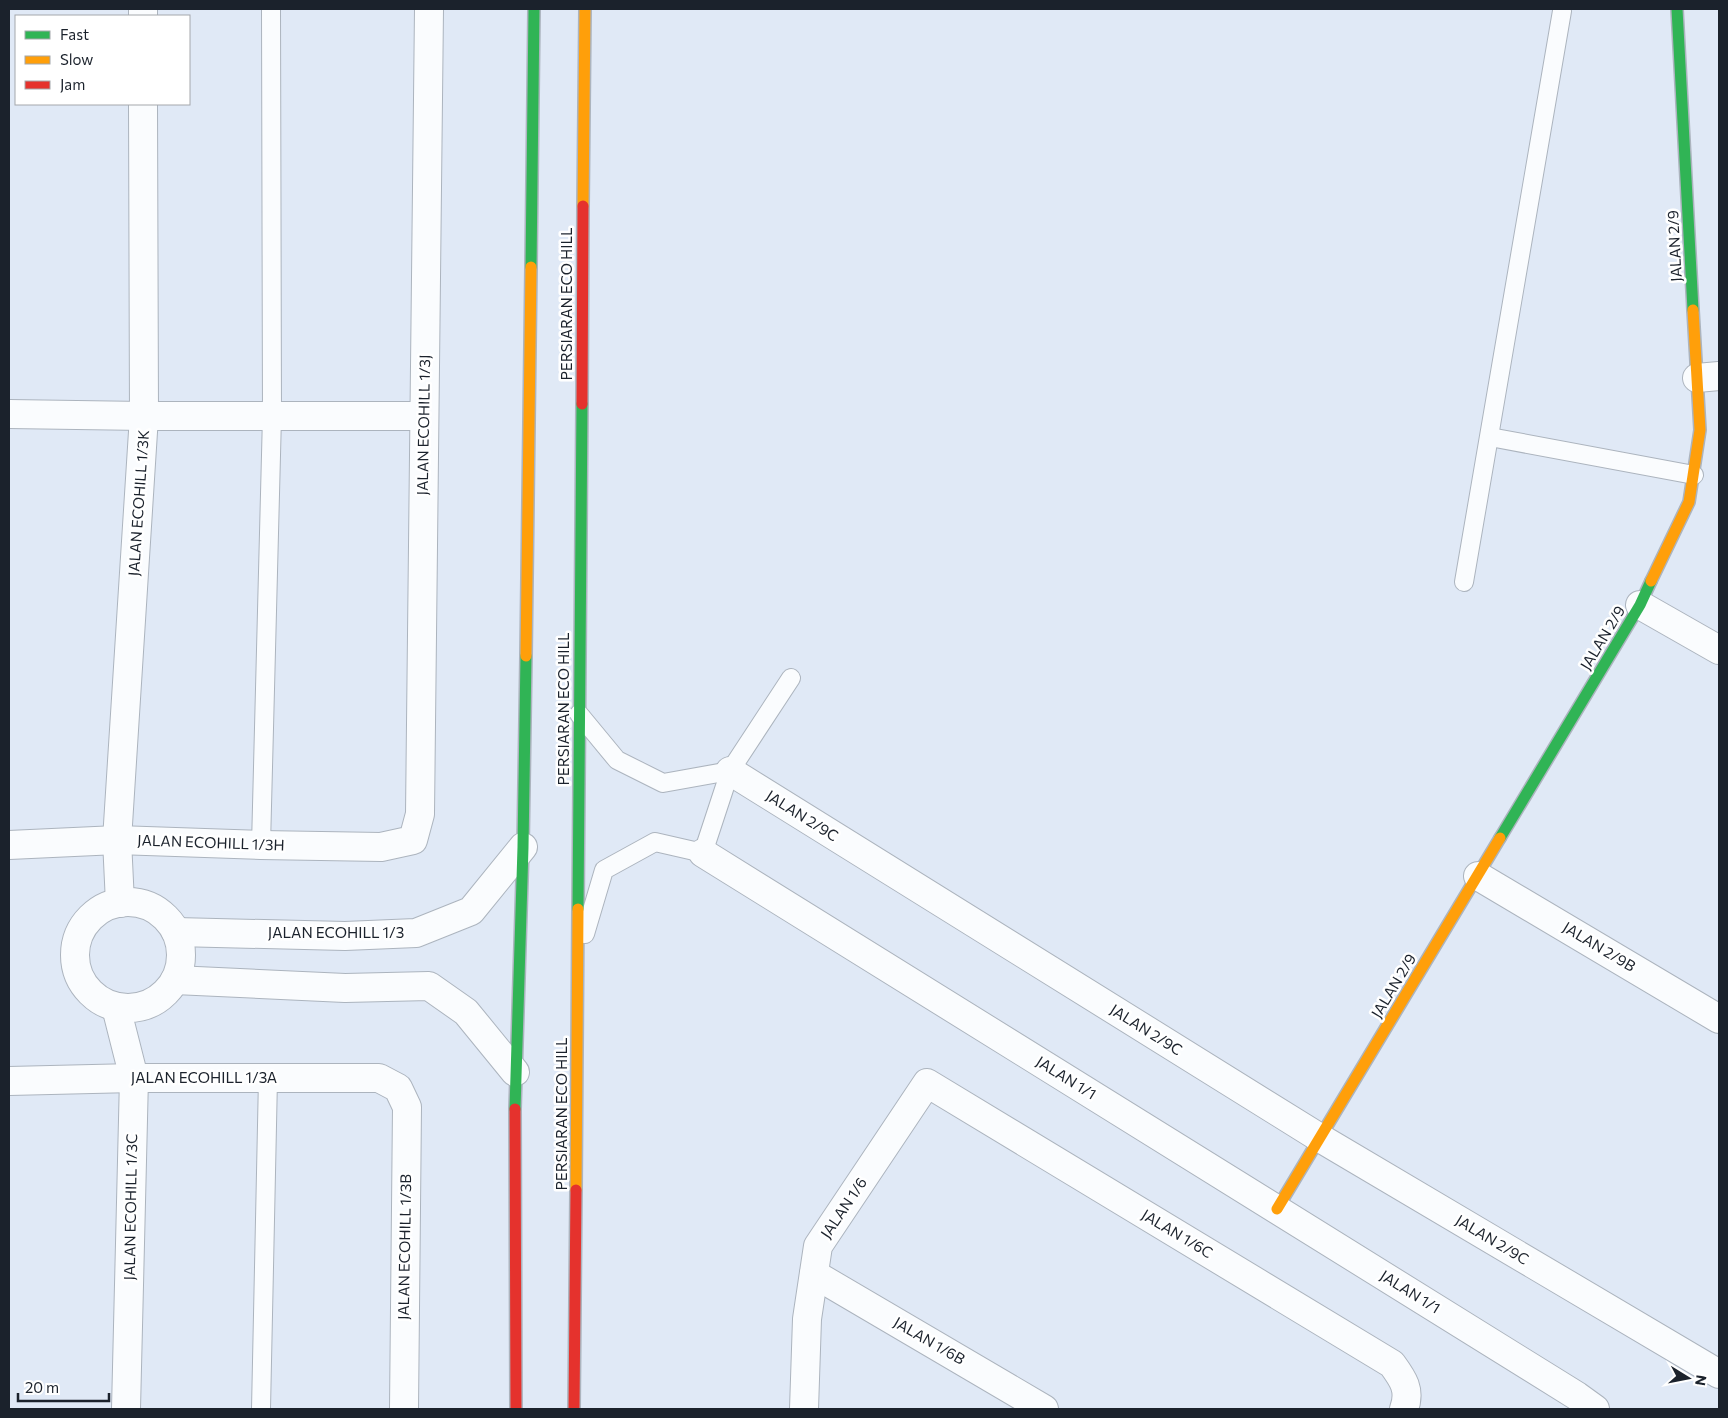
<svg xmlns="http://www.w3.org/2000/svg" width="1728" height="1418" font-family="Commissioner,sans-serif">
  <style>
    .lines { fill: none; stroke-linecap: round; stroke-linejoin: round }
    .lane-casing { stroke: #acb4be; stroke-width: 20 }
    .street-casing { stroke: #acb4be; stroke-width: 30 }
    .fast-casing { stroke: #acb4be; stroke-width: 14 }
    .slow-casing { stroke: #acb4be; stroke-width: 14 }
    .jam-casing { stroke: #acb4be; stroke-width: 14 }
    .lane { stroke: #fafcfe; stroke-width: 18 }
    .street { stroke: #fafcfe; stroke-width: 28 }
    .fast { stroke: #30b455; stroke-width: 11 }
    .slow { stroke: #ff9f0a; stroke-width: 11 }
    .jam { stroke: #e5322d; stroke-width: 11 }
    .labels { text-anchor: middle; stroke-width: 5; stroke-linejoin: round; paint-order: stroke }
    .street-label { font-size: 15px; fill: #1b222c; stroke: #fff }
  </style>
  <rect width="100%" height="100%" fill="#e0e9f6"/>
  <g class="lines">
    <defs>
      <g id="lane">
        <path d="M1490,437L1694,475"/>
        <path d="M1464,582L1562,11"/>
        <path d="M579,714L617,760L663,783L730,771"/>
        <path d="M261,845L272,416L271,9"/>
        <path d="M585,934L604,870L655,842L703,853L730,771L791,678"/>
        <path d="M261,1409L268,1078"/>
      </g>
      <g id="street">
        <path d="M143,9V16"/>
        <path d="M1697,378L1719,376"/>
        <path d="M9,414L144,416H424"/>
        <path d="M1640,605L1719,650"/>
        <path d="M730,771L1320,1138L1719,1374"/>
        <path d="M9,845L117,840L261,845L381,847L413,840L420,814L429,9"/>
        <path d="M703,853L1577,1396L1595,1409"/>
        <path d="M1478,876L1719,1019"/>
        <circle cx="128" cy="955" r="53"/>
        <path d="M120,903L117,840L144,416L143,104"/>
        <path d="M176,932L345,936L416,933L471,911L523,847"/>
        <path d="M175,980L345,988L429,986L466,1012L515,1072"/>
        <path d="M116,1007L134,1078L126,1409"/>
        <path d="M9,1081L134,1078H379L398,1088L407,1107L404,1409"/>
        <path d="M814,1274L1044,1409"/>
        <path d="M804,1409L807,1319L818,1246L927,1083L1392,1364C1403,1379 1411,1390 1404,1409"/>
      </g>
      <g id="fast">
        <path d="M1677,9L1693,310"/>
        <path d="M531,267L534,9"/>
        <path d="M1500,838L1640,605L1651,581"/>
        <path d="M578,909L582,404"/>
        <path d="M515,1109L523,847L526,656"/>
      </g>
      <g id="slow">
        <path d="M583,206L585,9"/>
        <path d="M1651,581L1689,502L1700,430L1693,310"/>
        <path d="M526,656L531,267"/>
        <path d="M576,1190L578,909"/>
        <path d="M1277,1209L1500,838"/>
      </g>
      <g id="jam">
        <path d="M582,404L583,206"/>
        <path d="M515,1109L516,1409"/>
        <path d="M574,1409L576,1190"/>
      </g>
    </defs>
    <use href="#lane" class="lane-casing"/>
    <use href="#street" class="street-casing"/>
    <use href="#fast" class="fast-casing"/>
    <use href="#slow" class="slow-casing"/>
    <use href="#jam" class="jam-casing"/>
    <use href="#lane" class="lane"/>
    <use href="#street" class="street"/>
    <use href="#fast" class="fast"/>
    <use href="#slow" class="slow"/>
    <use href="#jam" class="jam"/>
  </g>
  <g class="labels">
    <g class="street-label">
      <text transform="translate(1675 246) rotate(-93)" y="5">JALAN 2/9</text>
      <text transform="translate(567 304) rotate(-90)" y="5">PERSIARAN ECO HILL</text>
      <text transform="translate(424 425) rotate(-89)" y="5">JALAN ECOHILL 1/3J</text>
      <text transform="translate(139 503) rotate(-86)" y="5">JALAN ECOHILL 1/3K</text>
      <text transform="translate(1603 638) rotate(-59)" y="5">JALAN 2/9</text>
      <text transform="translate(564 709) rotate(-90)" y="5">PERSIARAN ECO HILL</text>
      <text transform="translate(802 816) rotate(32)" y="5">JALAN 2/9C</text>
      <text transform="translate(211 843) rotate(2)" y="5">JALAN ECOHILL 1/3H</text>
      <text x="336" y="938">JALAN ECOHILL 1/3</text>
      <text transform="translate(1599 947) rotate(31)" y="5">JALAN 2/9B</text>
      <text transform="translate(1394 986) rotate(-59)" y="5">JALAN 2/9</text>
      <text transform="translate(1146 1030) rotate(32)" y="5">JALAN 2/9C</text>
      <text x="204" y="1083">JALAN ECOHILL 1/3A</text>
      <text transform="translate(1066 1078) rotate(32)" y="5">JALAN 1/1</text>
      <text transform="translate(562 1114) rotate(-90)" y="5">PERSIARAN ECO HILL</text>
      <text transform="translate(131 1207) rotate(-89)" y="5">JALAN ECOHILL 1/3C</text>
      <text transform="translate(844 1208) rotate(-56)" y="5">JALAN 1/6</text>
      <text transform="translate(1177 1234) rotate(31)" y="5">JALAN 1/6C</text>
      <text transform="translate(1492 1240) rotate(31)" y="5">JALAN 2/9C</text>
      <text transform="translate(405 1247) rotate(-89)" y="5">JALAN ECOHILL 1/3B</text>
      <text transform="translate(1410 1292) rotate(32)" y="5">JALAN 1/1</text>
      <text transform="translate(929 1341) rotate(30)" y="5">JALAN 1/6B</text>
    </g>
  </g>
  <rect width="1728" height="1418" fill="none" stroke="#1b222c" stroke-width="20"/>
  <rect x="15" y="15" width="175" height="90" fill="#ffffff" stroke="#a4a7ab"/>
  <rect x="25" y="31" width="25" height="8" fill="#30b455" stroke="#a4a7ab"/>
  <text x="60" y="40" font-size="15" fill="#1b222c">Fast</text>
  <rect x="25" y="56" width="25" height="8" fill="#ff9f0a" stroke="#a4a7ab"/>
  <text x="60" y="65" font-size="15" fill="#1b222c">Slow</text>
  <rect x="25" y="81" width="25" height="8" fill="#e5322d" stroke="#a4a7ab"/>
  <text x="60" y="90" font-size="15" fill="#1b222c">Jam</text>
  <g transform="translate(1688 1378) rotate(100)" stroke="#ffffff" stroke-width="4" paint-order="stroke">
  <path d="M0-4L9 19L0 12L-9 19Z" fill="#1b222c"/>
  <text y="-8" font-size="14" font-weight="bold" text-anchor="middle" fill="#1b222c">N</text>
  </g>
  <path d="M18 1393v8h91v-8" fill="none" stroke="#1b222c" stroke-width="2.5"/>
  <text x="25" y="1393" font-size="15" fill="#1b222c" stroke="#ffffff" stroke-width="4" paint-order="stroke">20 m</text>
</svg>
